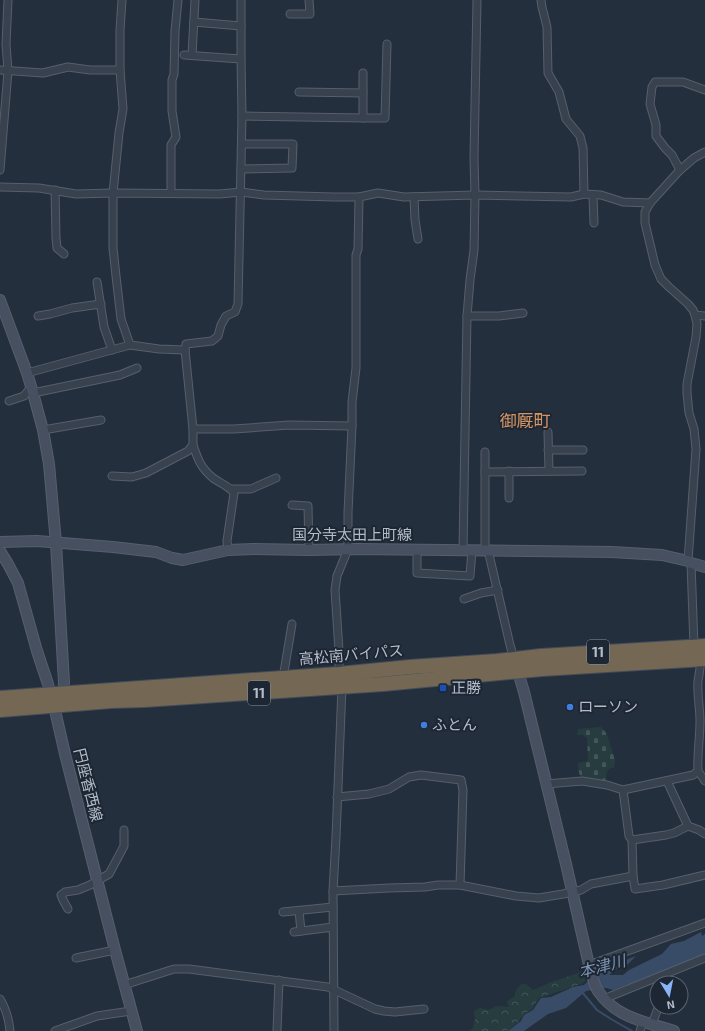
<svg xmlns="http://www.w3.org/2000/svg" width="705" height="1031" font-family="'Exo 2','Noto Sans JP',sans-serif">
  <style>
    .forest { fill: url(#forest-crowns) }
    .cemetery { fill: url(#cemetery-stones) }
    .water { fill: #394c67 }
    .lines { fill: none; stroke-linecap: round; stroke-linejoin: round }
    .stream { stroke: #394c67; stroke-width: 2 }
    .street-casing { stroke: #565f6c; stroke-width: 9 }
    .secondary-casing { stroke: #565f6c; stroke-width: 12 }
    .highway-casing { stroke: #434c59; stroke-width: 16 }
    .street { stroke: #38414e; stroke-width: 7 }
    .secondary { stroke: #465061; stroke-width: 10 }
    .highway { stroke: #746855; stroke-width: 14 }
    .transit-dot { fill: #1a4fb4; stroke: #1d2633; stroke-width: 1.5 }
    .shop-dot { fill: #3f7fe0; stroke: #1d2633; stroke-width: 1.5 }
    .labels { text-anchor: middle; stroke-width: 4; stroke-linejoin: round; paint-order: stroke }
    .shield { fill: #1d2633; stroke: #878f9c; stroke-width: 1 }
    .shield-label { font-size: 14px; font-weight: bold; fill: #b4bcc9 }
    .street-label { font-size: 15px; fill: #b4bcc9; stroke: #1d2633 }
    .poi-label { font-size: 15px; fill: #b4bcc9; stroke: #1d2633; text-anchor: start }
    .water-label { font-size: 16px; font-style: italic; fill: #7c92b1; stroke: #1d2633 }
    .quarter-label { font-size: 17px; fill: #d59563; stroke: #1d2633 }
  </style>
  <defs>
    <pattern id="forest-crowns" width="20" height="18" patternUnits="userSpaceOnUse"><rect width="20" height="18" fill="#263c3f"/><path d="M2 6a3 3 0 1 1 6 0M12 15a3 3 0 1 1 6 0" fill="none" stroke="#435659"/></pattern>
    <pattern id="cemetery-stones" width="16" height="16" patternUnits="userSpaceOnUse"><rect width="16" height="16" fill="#263c3f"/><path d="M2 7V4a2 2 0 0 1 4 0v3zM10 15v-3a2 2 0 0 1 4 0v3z" fill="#435659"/></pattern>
  </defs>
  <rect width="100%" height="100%" fill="#242f3e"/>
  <path class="forest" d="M584,971L585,981L581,984L539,998L532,1009L523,1015L518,1022L507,1031H469L473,1028L475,1019L474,1011L480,1008L489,1010L496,1006L509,1007L507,1001L515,996V992L521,984H526L533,990L549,983Z"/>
  <path class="cemetery" d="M601,727L607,734L615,760L614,768H610L607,771L605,783L588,778L582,779L579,773L578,763L588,761L587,738L583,735H577L578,729Z"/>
  <path class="water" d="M701,932L702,936L705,934V955L613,990L606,988L586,991L566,1008L548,1014L524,1031H508L521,1021L524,1015L533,1010L541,998L551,997L573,987L584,985L600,970L636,956L625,967H619L609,975H623L629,970L662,954L671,944L684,941Z"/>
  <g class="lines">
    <path class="stream" d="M582,992L597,1010L611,1019L632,1031"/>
    <defs>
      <g id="street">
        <path d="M122,0L120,30V70L123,109L119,133L113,193V248L116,276L121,319L130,345"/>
        <path d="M541,0L542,7L547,27L548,73L559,92L566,119L580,136L583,148L584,194"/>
        <path d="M290,14H310L309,0"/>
        <path d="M194,22L241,26"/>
        <path d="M184,55L241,59"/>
        <path d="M192,55L195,0"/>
        <path d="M0,70L43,73L68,67L90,70H120"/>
        <path d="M299,92L363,93"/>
        <path d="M242,116L363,118V73"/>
        <path d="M363,118H385L387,44"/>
        <path d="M241,169L292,168L293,144H242"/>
        <path d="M0,170L8,71L6,44L8,0"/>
        <path d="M680,170L672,155L665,148L656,136V125L650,104L652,87L655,82H683L705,90"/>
        <path d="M0,187L39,188L76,194L113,193L220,194L241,192L264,195L334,197H359L378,193L404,197L475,195L571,197L584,194L601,195L623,202L650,203"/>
        <path d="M55,190L56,238L57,248L64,254"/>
        <path d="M171,193V145L176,137L172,111V80L174,74L175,31L178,0"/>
        <path d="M593,195L594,223"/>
        <path d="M414,197L415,220L418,239"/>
        <path d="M97,282L104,327L112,350"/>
        <path d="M695,315L705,316"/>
        <path d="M38,316L50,314L72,308L101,304"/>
        <path d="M467,316H499L523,313"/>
        <path d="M27,373L130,345L159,349L185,350"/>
        <path d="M33,393L120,375L137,368"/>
        <path d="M9,401L24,396L31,387"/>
        <path d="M193,429H234L289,425L352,426"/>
        <path d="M43,430L101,420"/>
        <path d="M548,432L549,471"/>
        <path d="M193,445C198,460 201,468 213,478C220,483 229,486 234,493L227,541L228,550"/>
        <path d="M548,450H583"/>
        <path d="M485,472L582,471"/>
        <path d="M112,476L132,477L146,473L188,451L193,445V429L185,350L186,344L212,341L218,336L221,325L226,316L235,312L238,304L242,116L241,59V0"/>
        <path d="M231,489H251L276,478"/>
        <path d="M509,498V471"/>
        <path d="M292,505L308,506L309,550"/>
        <path d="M417,550V573L470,576L472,550"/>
        <path d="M463,550L467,316L470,280L474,250L475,195L474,158L477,0"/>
        <path d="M485,550V452"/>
        <path d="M488,550L510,645L514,659"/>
        <path d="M688,561L696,449L694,429L689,413L687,393V384L696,337L697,324L695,315L693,310L688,304L669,287L661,279L655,265L645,223V212L650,203L680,170L694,158L705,152"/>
        <path d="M691,563L694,646"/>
        <path d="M464,599L481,593L498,590"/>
        <path d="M339,674V651L335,590L337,576L348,549V513L352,426V402L356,368V255L358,249L359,197"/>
        <path d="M283,678L292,624"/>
        <path d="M698,771L705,781"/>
        <path d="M667,781L688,826L699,830L705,834"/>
        <path d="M546,784L582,781L607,785L623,790L693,775L698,771C697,754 700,738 700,721C700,708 697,694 698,681C699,674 701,667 700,660"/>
        <path d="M337,797L369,794L389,789L409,777L421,775L461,780L463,790L460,885"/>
        <path d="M632,840L666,835L674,833L688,826"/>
        <path d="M633,876L635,889L663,885L705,875"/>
        <path d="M333,891L389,888L425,887L438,885H460L516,896L539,898L563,894L581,890L591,884L633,876L632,840L629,836L623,790"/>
        <path d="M68,909L63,900L61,895L65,892L78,890L90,885L109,874L124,846V830"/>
        <path d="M299,911L301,931"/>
        <path d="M283,912L333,907"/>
        <path d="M294,932L333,927"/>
        <path d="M76,958L115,950"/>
        <path d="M589,965L705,923"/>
        <path d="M124,985L174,969H189L328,987L375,1009L384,1011L395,1012L424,1009"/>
        <path d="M0,999C6,1009 9,1019 10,1031"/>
        <path d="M605,999L611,996L705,958"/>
        <path d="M652,1024L658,1008"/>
        <path d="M55,1031L97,1016L131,1011"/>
        <path d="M277,1031L279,980"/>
        <path d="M334,1031L333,891L336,837L342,687"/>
        <path d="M640,1031L643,1022"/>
      </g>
      <g id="secondary">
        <path d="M0,300L27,373L33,393L43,430L49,464L56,543L64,683L63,693L60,698"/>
        <path d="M0,542L37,541L113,547L156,552L172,558L183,560L228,550L253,549L309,550L357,549L612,552L662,555L688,561L691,563L705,567"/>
        <path d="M0,551L8,564L18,583L37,651L48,684L54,706L65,754L115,950L137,1031"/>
        <path d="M516,665L524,692L566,864L589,965C592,973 593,983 598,991C616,1018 646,1022 674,1031"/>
      </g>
      <g id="highway">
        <path d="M0,698L339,674L410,667L497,661L541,656L705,646"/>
        <path d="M0,710L111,701L144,700L383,684L542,669L705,659"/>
      </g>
    </defs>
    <use href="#street" class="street-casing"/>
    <use href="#secondary" class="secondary-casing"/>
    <use href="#highway" class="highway-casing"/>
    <use href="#street" class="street"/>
    <use href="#secondary" class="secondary"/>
    <use href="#highway" class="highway"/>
  </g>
  <rect class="transit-dot" x="439" y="684" width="8" height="8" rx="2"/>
  <g class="shop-dot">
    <circle cx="570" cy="707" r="4"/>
    <circle cx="424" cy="725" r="4"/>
  </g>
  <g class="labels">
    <g class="shield">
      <rect x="587" y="640" width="22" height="24" rx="3"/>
      <rect x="248" y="681" width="22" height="24" rx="3"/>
    </g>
    <g class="shield-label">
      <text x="598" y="657">11</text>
      <text x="259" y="698">11</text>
    </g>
    <g class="street-label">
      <text x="352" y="540">国分寺太田上町線</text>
      <text transform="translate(351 655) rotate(-5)" y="5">高松南バイパス</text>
      <text transform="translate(88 785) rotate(76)" y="5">円座香西線</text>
    </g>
    <g class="poi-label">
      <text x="451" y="693">正勝</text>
      <text x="578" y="712">ローソン</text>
      <text x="432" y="730">ふとん</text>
    </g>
    <g class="water-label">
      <text transform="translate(602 966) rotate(-15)" y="6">本津川</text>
    </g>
    <g class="quarter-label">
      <text x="525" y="427">御厩町</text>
    </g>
  </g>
  <g transform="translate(669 995) rotate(170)"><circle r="19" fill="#1d2633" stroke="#59626f"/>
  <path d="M0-3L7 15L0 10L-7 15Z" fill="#8ab4f8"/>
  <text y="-6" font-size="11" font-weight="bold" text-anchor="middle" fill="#b4bcc9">N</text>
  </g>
</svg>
